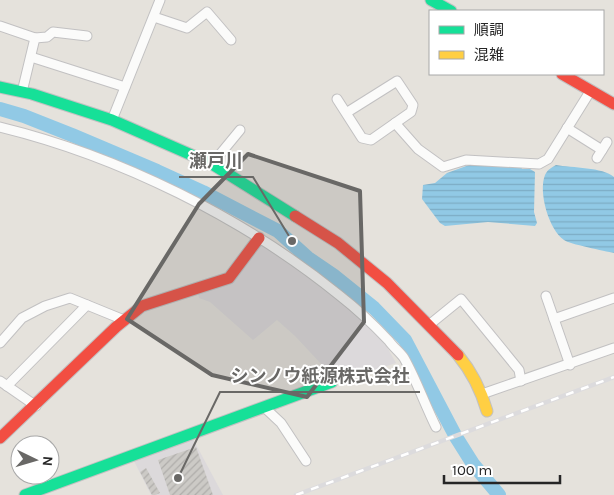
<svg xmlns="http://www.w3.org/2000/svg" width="614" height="495" font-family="Karla,'Noto Sans JP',sans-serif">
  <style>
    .industrial { fill: #dcd9db }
    .water { fill: url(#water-rules) }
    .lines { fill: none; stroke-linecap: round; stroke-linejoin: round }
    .river { stroke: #91c9e5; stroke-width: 14 }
    .building { fill: url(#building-hatch) }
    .street-casing { stroke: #c2c1c2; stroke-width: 11 }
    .fast-casing { stroke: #c2c1c2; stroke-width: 13 }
    .slow-casing { stroke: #c2c1c2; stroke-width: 13 }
    .jam-casing { stroke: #c2c1c2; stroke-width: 13 }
    .street { stroke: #fbfbfa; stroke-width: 9 }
    .fast { stroke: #16e098; stroke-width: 11 }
    .slow { stroke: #ffcf43; stroke-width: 11 }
    .jam { stroke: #f24e42; stroke-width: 11 }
    .rail-casing { stroke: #dcdbdd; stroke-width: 4.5 }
    .rail { stroke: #fff; stroke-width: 2.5; stroke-dasharray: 8; stroke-linecap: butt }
    .marked { fill: #696866; fill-opacity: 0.2; stroke: #696866; stroke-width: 4; stroke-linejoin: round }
    .leader { fill: none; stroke: #696866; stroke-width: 2 }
    .callout-dot { fill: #696866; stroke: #fff; stroke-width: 2 }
    .callout-label { font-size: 18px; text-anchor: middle; font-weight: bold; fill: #696866; stroke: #fff; stroke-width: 4; stroke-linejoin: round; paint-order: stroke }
  </style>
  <defs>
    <pattern id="water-rules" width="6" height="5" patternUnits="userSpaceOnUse" patternTransform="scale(1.25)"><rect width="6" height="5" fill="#91c9e5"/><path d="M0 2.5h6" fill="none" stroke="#7dacc4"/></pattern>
    <pattern id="building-hatch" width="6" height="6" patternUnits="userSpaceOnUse" patternTransform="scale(1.25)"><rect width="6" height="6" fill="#cccac6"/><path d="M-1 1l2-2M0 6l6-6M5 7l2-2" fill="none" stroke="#afadaa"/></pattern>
  </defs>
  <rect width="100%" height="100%" fill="#e5e2dc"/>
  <g class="industrial">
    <path d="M261,244L316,280L368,325L387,347L396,363L338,382L295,336L277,320L253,340L210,302L199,298L198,293L221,286Z"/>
    <path d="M193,439L223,495H151L134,461Z"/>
  </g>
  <g class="water">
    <path d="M469,165L521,166L522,169H530L535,172L534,212L537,223L535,226L488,222L445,226L440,223L422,199L423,185L435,183L447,173Z"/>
    <path d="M556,165C572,168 603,167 614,177V253C605,251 569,244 564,240C549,230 538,192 545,175C548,169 551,168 556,165Z"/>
  </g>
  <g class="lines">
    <path class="river" d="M0,109L24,116L72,135L157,171L203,192L278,231L308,258L333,275L374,308L405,340L456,437L473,464L499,495"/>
  </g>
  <g class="building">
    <path d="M196,447L213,495H170L158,460Z"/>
    <path d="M146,468L160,493L155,495H152L140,472Z"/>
  </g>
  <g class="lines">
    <defs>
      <g id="street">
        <path d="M154,17L187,28L207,12L231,40"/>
        <path d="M0,26L35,38L22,92"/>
        <path d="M35,38L47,37L53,32L87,36"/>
        <path d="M31,57L125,87"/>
        <path d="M337,99L362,138L371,140L411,112L413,105L397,81L346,113"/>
        <path d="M112,120L160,0"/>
        <path d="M395,123L418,149L443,167L466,160L539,164L548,159L591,90"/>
        <path d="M0,127C119,156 244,218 339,295C357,309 373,324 389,341C393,347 400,352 404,358C416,379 425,405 436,427"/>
        <path d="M567,128L602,150"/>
        <path d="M597,158L607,142"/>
        <path d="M212,164L240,130"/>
        <path d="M546,296L570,365"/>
        <path d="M554,319L614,298"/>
        <path d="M429,325L461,299L519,370L521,381"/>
        <path d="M0,343L22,318L45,306L70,298L124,320"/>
        <path d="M0,381L36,406"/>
        <path d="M7,386L87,305"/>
        <path d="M482,394L614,348"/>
        <path d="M264,407L281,423L306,461"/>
        <path d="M38,475L51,486"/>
      </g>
      <g id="fast">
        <path d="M431,0L451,11"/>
        <path d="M0,87L32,94L112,120L212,164L295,216"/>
        <path d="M25,495L332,382"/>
      </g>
      <path id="slow" d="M458,355C472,372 481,390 487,411"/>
      <g id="jam">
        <path d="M562,74L614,104"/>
        <path d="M295,216L338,243L387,283L458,355"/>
        <path d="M0,438L116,327L142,306L229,278L259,238"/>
      </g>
    </defs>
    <use href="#street" class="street-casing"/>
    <use href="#fast" class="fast-casing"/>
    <use href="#slow" class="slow-casing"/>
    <use href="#jam" class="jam-casing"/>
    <use href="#street" class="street"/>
    <use href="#fast" class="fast"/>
    <use href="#slow" class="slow"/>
    <use href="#jam" class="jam"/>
    <defs>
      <path id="rail" d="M296,495L614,377"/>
    </defs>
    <use href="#rail" class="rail-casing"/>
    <use href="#rail" class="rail"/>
  </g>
  <path class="marked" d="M248,154L360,191L364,322L307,397L212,375L127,319L199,204Z"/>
  <path class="leader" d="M292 241L253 177H179M178 478L220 392H420"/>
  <g class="callout-dot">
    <circle cx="292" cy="241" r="5"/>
    <circle cx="178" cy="478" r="5"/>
  </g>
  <g class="callout-label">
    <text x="216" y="167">瀬戸川</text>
    <text x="320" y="382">シンノウ紙源株式会社</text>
  </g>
  <rect x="429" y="10" width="175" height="65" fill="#ffffff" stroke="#a8a8a8"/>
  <rect x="439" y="26" width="25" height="8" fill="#16e098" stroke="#a8a8a8"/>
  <text x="474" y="35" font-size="15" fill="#262626">順調</text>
  <rect x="439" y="51" width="25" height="8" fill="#ffcf43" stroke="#a8a8a8"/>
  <text x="474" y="60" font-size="15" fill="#262626">混雑</text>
  <g transform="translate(35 460) rotate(95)"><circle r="24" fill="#ffffff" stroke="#a8a8a8"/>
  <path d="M0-4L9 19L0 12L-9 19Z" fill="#696866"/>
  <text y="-8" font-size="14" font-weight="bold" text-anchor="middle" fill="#262626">N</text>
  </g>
  <path d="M444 475v8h116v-8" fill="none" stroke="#262626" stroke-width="2.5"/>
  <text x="452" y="475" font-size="15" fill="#262626" stroke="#ffffff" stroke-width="4" paint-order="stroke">100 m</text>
</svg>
